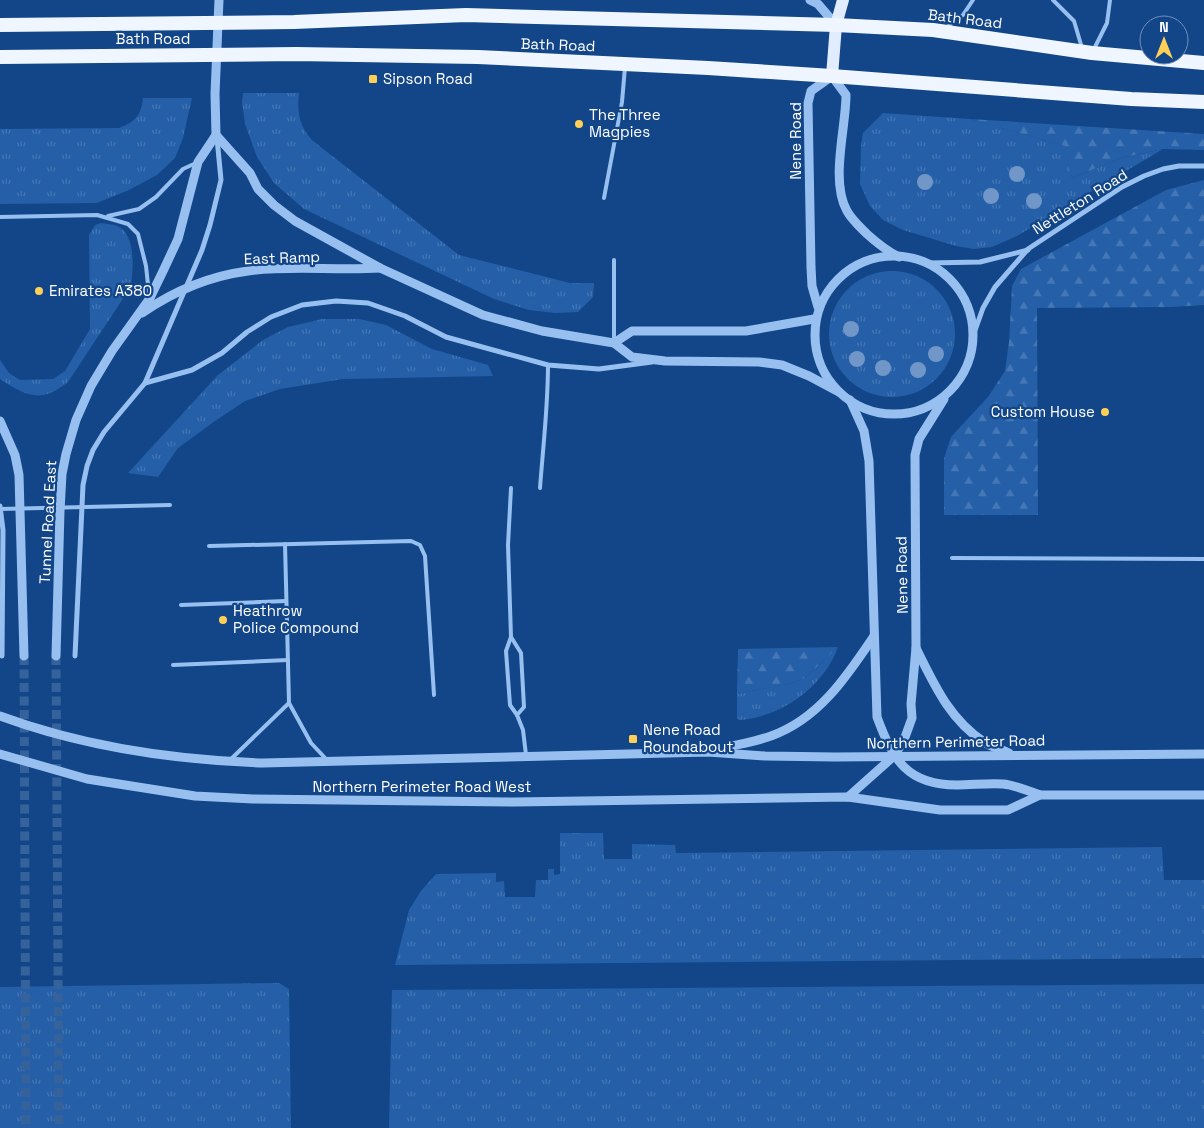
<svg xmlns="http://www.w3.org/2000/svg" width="1204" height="1128" font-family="'Space Grotesk',sans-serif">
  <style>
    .grass { fill: url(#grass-tufts) }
    .forest { fill: url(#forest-firs) }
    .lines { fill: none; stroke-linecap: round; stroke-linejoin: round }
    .tertiary-tunnel { stroke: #36629b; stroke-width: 9; stroke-dasharray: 9 4.5; stroke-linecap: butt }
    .service { stroke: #97c0f0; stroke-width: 4 }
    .minor { stroke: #97c0f0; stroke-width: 5 }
    .tertiary { stroke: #97c0f0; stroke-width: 9 }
    .primary { stroke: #e1ecff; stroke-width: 12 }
    .trunk { stroke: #f0f6ff; stroke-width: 14 }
    .tree { fill: #7197c8 }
    .poi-dot { fill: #ffcf57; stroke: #124689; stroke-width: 2 }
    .labels { text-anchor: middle; stroke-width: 4.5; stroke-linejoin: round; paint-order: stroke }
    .street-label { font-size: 15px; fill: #fff; stroke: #124689 }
    .poi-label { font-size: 15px; fill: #fff; stroke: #124689; text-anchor: start }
  </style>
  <defs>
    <pattern id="grass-tufts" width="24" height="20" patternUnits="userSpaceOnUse" patternTransform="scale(1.25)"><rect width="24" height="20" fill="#245fa8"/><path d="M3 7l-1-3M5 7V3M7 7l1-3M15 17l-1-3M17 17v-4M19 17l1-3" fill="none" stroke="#4577b5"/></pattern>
    <pattern id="forest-firs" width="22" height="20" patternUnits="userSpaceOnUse" patternTransform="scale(1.25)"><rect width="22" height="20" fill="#245fa8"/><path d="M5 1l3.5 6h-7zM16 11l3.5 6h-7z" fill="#4577b5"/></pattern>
  </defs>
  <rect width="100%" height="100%" fill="#124689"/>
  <g class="grass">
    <path d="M243,93H299C297,112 299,127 313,141L459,255L570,283H594L593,297L578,312L555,313L529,310L494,299L304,209L274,183L257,157L245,124L242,102Z"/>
    <path d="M143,98H192L183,138L175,158L157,175L129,190L97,203L0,204V129L119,128C135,122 141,116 143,98Z"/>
    <path d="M883,113L970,119L1066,146L1072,178L1121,158L1163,149L1017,236L992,247L974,249L956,246L903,230L883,220L870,206L860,184L861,146L863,133Z"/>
    <path d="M101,223C106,224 112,224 117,226C136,233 134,272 130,288L68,382C41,404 26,396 0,379V360L9,373L20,380L53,379L65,371L90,329L89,235L95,225Z"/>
    <circle cx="892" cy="334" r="63"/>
    <path d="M322,319H359L386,325L432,349L488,365L493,376L343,379L280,389L245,401L215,421L178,448L158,477L128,473L218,375L263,340L288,327Z"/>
    <path d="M838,647C823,688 781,717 739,720L737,718V694L792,683L805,678Z"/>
    <path d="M560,833H603L604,859H632V844L675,845L676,853L1162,847L1164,880H1204V958L395,965L409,910L421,891L436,874L496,873V882L504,881L505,897H535L536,880H548V869H554V875L560,874Z"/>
    <path d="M279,983L289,989L291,1128H0V987Z"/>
    <path d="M1204,984V1128H389L392,990Z"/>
  </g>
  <g class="forest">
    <path d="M970,119L1204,134V150L1163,149L1121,158L1072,178L1065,146Z"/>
    <path d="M1204,180V305L1172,307L1037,308L1038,515H944V459L947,449L951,437L988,397L1005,371L1009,342L1012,286L1021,269L1166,190Z"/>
    <path d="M838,647L805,678L792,683L737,694L738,649Z"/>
  </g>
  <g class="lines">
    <g class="tertiary-tunnel">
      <path d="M24,656L26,1128"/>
      <path d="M56,656L59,1128"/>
    </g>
    <g class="service">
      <path d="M1053,0L1074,21L1082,48"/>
      <path d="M947,27L963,15L973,0"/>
      <path d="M1094,49L1107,23L1110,0"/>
      <path d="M604,198L622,102L625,67"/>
      <path d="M108,216L139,209L156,197L183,169L196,163"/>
      <path d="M0,217L97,215L128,224L138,234L146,266L149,294"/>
      <path d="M614,343V260"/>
      <path d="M511,488L508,545L511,637L506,651L510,705L517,715"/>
      <path d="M540,488C543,447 548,407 548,365"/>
      <path d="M0,509L170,505"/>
      <path d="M285,544L289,703L311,743L327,760"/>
      <path d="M209,546L411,541L420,545L425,556L434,695"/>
      <path d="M952,558L1204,559"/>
      <path d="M181,605L286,601"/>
      <path d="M511,637L521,653L524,707L517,715L523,730L526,755"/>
      <path d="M173,665L288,660"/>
      <path d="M230,760L289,703"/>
    </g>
    <g class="minor">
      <path d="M929,263L980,262L1028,250"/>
      <path d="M973,336L983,308L995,287L1028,249L1122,187L1144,176L1163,169L1179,166H1204"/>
      <path d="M145,383L202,250L210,225L221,180L217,138"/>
      <path d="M0,506L3,530L2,656"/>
      <path d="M75,656L83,485L87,466L93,450L104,432L145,383L192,370L222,353L247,332L271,317L302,305L336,301L368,303L405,316L446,337L548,365L599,369L652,362"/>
    </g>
    <g class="tertiary">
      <path d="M810,0L818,4L836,25"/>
      <path d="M216,135L250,173L258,189L274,205L295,221L380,268L483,315L542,331L614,343L632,357L665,361L759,362L782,365L809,376L839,392"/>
      <circle cx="894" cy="335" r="79"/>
      <path d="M818,307L812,286L811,267L808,103L811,91L832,76L846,95C846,128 830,181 847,211C852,220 860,227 867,234C877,243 887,251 899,257"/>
      <path d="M142,313C174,291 210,276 248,271C290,265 337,271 380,268"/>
      <path d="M614,343L632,331H746L814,319"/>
      <path d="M850,400L864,431L869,461L877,717C893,760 907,785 957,785C972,785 988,783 1003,784C1015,785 1028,791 1040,795"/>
      <path d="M0,421L15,455L19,475L24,656"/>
      <path d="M916,648C934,684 949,719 984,742C991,747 1001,749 1009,753"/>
      <path d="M56,656L60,511L62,474L66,454L76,420L91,386L112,351L150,298L164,269L178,239L198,162L216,135L215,94L219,0"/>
      <path d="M0,716C84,747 174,760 263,763L708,752L765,756L835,757L1204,754"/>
      <path d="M716,750C734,745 754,742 771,736C819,719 847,676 874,636"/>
      <path d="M0,754L87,779L195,796L253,799L515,802L848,797L940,810H1008L1040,795H1204"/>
      <path d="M848,797L894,756L904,740L912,718L911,704L916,648L915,455L919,439L944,399"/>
    </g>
    <path class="primary" d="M832,76L836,25L843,0"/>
    <g class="trunk">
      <path d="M0,25L294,22L466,15L836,25L933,30L1092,53L1204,63"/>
      <path d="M0,57L296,54L478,57L708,68L832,76L1131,99L1204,102"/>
    </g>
  </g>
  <g class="tree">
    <circle cx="1017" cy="174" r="8"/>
    <circle cx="925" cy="182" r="8"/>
    <circle cx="991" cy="196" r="8"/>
    <circle cx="1034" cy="201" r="8"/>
    <circle cx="851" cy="329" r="8"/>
    <circle cx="936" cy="354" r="8"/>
    <circle cx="857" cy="359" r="8"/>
    <circle cx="883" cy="368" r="8"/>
    <circle cx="918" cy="370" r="8"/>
  </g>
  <g class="poi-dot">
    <rect x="368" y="74" width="10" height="10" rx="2.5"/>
    <circle cx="579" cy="124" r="5"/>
    <circle cx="39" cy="291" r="5"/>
    <circle cx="1105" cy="412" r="5"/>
    <circle cx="223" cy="620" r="5"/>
    <rect x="628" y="734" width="10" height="10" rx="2.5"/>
  </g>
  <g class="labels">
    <g class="street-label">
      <text transform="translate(965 19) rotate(7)" y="5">Bath Road</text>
      <text x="153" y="44">Bath Road</text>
      <text transform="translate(558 45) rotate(2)" y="5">Bath Road</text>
      <text transform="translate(796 141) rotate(-90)" y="5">Nene Road</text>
      <text transform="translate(1080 202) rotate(-32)" y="5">Nettleton Road</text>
      <text transform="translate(282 258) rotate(-2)" y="5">East Ramp</text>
      <text transform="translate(48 522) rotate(-87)" y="5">Tunnel Road East</text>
      <text transform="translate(902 575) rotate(-91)" y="5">Nene Road</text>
      <text transform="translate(956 742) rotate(-1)" y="5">Northern Perimeter Road</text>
      <text x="422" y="792">Northern Perimeter Road West</text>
    </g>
    <g class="poi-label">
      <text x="383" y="84">Sipson Road</text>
      <text x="589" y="120">The Three<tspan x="589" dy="17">Magpies</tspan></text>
      <text x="49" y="296">Emirates A380</text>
      <text x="1095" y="417" text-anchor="end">Custom House</text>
      <text x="233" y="616">Heathrow<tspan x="233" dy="17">Police Compound</tspan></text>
      <text x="643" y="735">Nene Road<tspan x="643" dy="17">Roundabout</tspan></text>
    </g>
  </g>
  <g transform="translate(1164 40)"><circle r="24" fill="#124689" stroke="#7190b8"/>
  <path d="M0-4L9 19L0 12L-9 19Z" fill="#ffcf57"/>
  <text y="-8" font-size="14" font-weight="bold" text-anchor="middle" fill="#ffffff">N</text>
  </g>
</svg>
